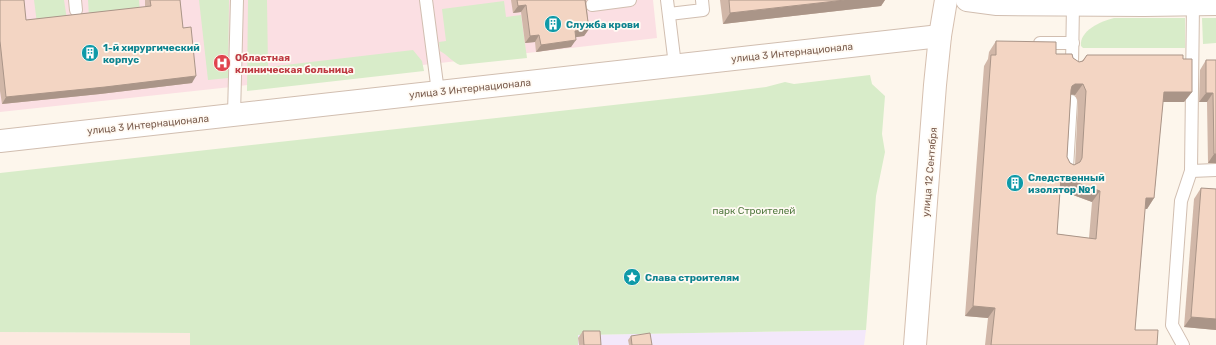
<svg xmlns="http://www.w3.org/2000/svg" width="1216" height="345" font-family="Rubik,sans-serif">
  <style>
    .commercial { fill: #fde8e0 }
    .education { fill: #f3e8fa }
    .medical { fill: #fbdfe3 }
    .green { fill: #d8ecc9 }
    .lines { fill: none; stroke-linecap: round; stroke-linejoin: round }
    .service-casing { stroke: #d1beb0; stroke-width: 14 }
    .minor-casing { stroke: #d1beb0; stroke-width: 24 }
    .secondary-casing { stroke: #d6c0b0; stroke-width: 24 }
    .service { stroke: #fff; stroke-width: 12 }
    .minor { stroke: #fff; stroke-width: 22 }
    .secondary { stroke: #fff; stroke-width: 22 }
    .wall { fill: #d1b7a8; fill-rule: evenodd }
    .shaded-wall { fill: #aa9588 }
    .building { fill: #f3d5c3; stroke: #aa9588; fill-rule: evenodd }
    .labels { text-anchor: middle; stroke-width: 3.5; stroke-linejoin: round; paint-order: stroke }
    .culture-label { font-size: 10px; font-weight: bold; fill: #0d838f; stroke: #fffaf3; text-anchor: start }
    .street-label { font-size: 10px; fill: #7a5c4d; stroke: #fffaf3 }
    .health-label { font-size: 10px; font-weight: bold; fill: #be3a42; stroke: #fffaf3; text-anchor: start }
    .park-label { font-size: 10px; fill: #537a41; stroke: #fffaf3 }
  </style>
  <rect width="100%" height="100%" fill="#fdf6ec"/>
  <path class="commercial" d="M0,332L190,333V345H0Z"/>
  <path class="education" d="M866,330L864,345H578L577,335Z"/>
  <path class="medical" d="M0,0H653L657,38L231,87L0,112Z"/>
  <g class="green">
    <path d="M34,0H64L67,20L37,23Z"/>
    <path d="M88,0H139L140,12L89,17Z"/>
    <path d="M199,0H229L228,78L208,80Z"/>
    <path d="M248,0H267L268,67L413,50L422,61L424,71L247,91Z"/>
    <path d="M504,1L506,17L521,15L527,58L460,65C452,62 448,55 440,51L439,42L446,41L442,9Z"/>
    <path d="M1114,18H1185V48H1083L1081,46C1079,31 1101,21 1114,18Z"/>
    <path d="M1202,18H1216V43L1203,44Z"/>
    <path d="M870,75L872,84L885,96L882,134L885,152L876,196L866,330L578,335V345H190V333L0,332V173L703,95L766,87L785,82L794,84Z"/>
  </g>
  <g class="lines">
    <defs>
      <g id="service">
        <path d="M75,0L76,10"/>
        <path d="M426,0L438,92"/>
        <path d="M667,0L675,65"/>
        <path d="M592,5L630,0"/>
        <path d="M669,14L703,10L702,0"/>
        <path d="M1040,43H1073"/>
        <path d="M1072,65L1073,4"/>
        <path d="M234,114L237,0"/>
        <path d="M1067,168L1071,101"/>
        <path d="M1191,171L1216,170"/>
        <path d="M1183,345L1172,325L1181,201L1191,171L1193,4"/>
      </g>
      <g id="minor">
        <path d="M967,0L997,4L1144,5L1216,4"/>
        <path d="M0,141L940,36"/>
      </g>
      <path id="secondary" d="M915,345L935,85L940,36L946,0"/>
    </defs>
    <use href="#service" class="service-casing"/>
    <use href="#minor" class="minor-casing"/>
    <use href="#secondary" class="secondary-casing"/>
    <use href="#service" class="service"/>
    <use href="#minor" class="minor"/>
    <use href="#secondary" class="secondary"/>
  </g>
  <g class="wall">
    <path d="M0,0L26,20L145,7V0H180L183,28L192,83L100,94L2,104L0,91Z"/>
    <path d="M511,0H586L589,29L584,36L576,37L571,47L536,52L535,42L525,43L521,12L513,13Z"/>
    <path d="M720,0H885L881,6L723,24Z"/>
    <path d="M996,41L1073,58L1079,62L1082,61L1087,55L1183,59L1192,92L1184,102H1163L1154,198L1147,209H1145L1135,330L1157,345H985L988,318L965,316L984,66L988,59L989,52ZM1071,94L1075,95L1078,101L1075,165L1070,163L1067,157ZM1060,190L1092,202L1089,238L1057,234Z"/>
    <path d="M1206,60H1216V163H1208L1207,102H1199L1200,70Z"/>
    <path d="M1201,188L1216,189V330L1184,327L1194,199Z"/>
    <path d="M583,331L601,345H579L578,338Z"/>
    <path d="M631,336L652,345H629L628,340Z"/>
  </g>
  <g class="shaded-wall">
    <path d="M845,0H885L881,6L723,24L730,13Z"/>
    <path d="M526,5L521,12L513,13L518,6Z"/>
    <path d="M589,29L584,36L570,38L575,31Z"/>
    <path d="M539,35L535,42L525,43L530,36Z"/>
    <path d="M576,40L571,47L536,52L541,45Z"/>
    <path d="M196,76L192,83L100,94L2,104L6,97Z"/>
    <path d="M1075,84H1083L1075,95L1068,94L1072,86Z"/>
    <path d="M1164,92H1192L1184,102H1157Z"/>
    <path d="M1206,93H1213L1207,102H1199Z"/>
    <path d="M1214,154H1216V163H1208Z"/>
    <path d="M1061,177L1100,191L1092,202L1054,188Z"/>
    <path d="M1146,198H1154L1147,209L1138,208Z"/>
    <path d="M973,306L995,308L988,318L965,316Z"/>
    <path d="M1191,317L1216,319V330L1184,327Z"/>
  </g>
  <g class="building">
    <path d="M0,0H24L26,20L151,6L150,0H180L183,28L191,27L196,76L105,87L6,97L0,41Z"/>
    <path d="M517,0H585L589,29L575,31L576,40L541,45L539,35L530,36L526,5L518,6Z"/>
    <path d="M729,0H845L730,13Z"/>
    <path d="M996,41L1056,42V54H1072L1073,58L1079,62L1083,61L1087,55H1183V59H1192V92H1164L1154,198H1146L1135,330H1158L1157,345H991L995,308L973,306L991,55H996ZM1075,84H1083L1086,91L1082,158L1080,162L1074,165L1070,163L1067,157L1071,90L1072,86ZM1061,177L1100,191L1096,239L1057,234Z"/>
    <path d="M1206,60H1216V154H1214L1213,93H1206Z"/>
    <path d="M1201,188L1216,189V319L1191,317Z"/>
    <path d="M583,331H600L601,345H584Z"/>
    <path d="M650,333L652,345H632L631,336Z"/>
  </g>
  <defs>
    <symbol id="building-disc" viewBox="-11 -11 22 22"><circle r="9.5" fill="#0f9aa8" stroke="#fffaf3"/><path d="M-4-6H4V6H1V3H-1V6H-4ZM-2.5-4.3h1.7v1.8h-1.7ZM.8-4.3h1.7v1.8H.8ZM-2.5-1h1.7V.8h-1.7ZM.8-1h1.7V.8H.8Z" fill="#fff"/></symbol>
    <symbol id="hospital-disc" viewBox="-11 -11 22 22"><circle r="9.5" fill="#e0444e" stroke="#fffaf3"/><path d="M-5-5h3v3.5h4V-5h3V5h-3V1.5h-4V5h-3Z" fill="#fff"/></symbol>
    <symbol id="sight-disc" viewBox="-11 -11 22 22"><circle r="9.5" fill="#0f9aa8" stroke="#fffaf3"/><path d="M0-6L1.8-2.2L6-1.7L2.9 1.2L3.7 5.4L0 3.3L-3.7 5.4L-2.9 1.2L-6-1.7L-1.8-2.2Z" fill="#fff"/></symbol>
  </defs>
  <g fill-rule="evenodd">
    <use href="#building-disc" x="543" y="14" width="20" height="20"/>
    <use href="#building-disc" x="80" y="43" width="20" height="20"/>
    <use href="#hospital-disc" x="212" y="53" width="20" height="20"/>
    <use href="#building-disc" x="1005" y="173" width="20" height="20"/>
    <use href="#sight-disc" x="622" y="267" width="20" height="20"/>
  </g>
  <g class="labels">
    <g class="culture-label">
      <text x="566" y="28">Служба крови</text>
      <text x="103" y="51">1-й хирургический<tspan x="103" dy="12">корпус</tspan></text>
      <text x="1028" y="181">Следственный<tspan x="1028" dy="12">изолятор №1</tspan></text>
      <text x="645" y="281">Слава строителям</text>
    </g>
    <g class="street-label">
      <text transform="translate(792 52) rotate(-6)" y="4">улица 3 Интернационала</text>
      <text transform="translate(470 88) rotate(-6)" y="4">улица 3 Интернационала</text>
      <text transform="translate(148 124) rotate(-6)" y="4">улица 3 Интернационала</text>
      <text transform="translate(929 172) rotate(-85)" y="4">улица 12 Сентября</text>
    </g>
    <g class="health-label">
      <text x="235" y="61">Областная<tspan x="235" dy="12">клиническая больница</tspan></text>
    </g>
    <g class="park-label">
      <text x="754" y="214">парк Строителей</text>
    </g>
  </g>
</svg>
